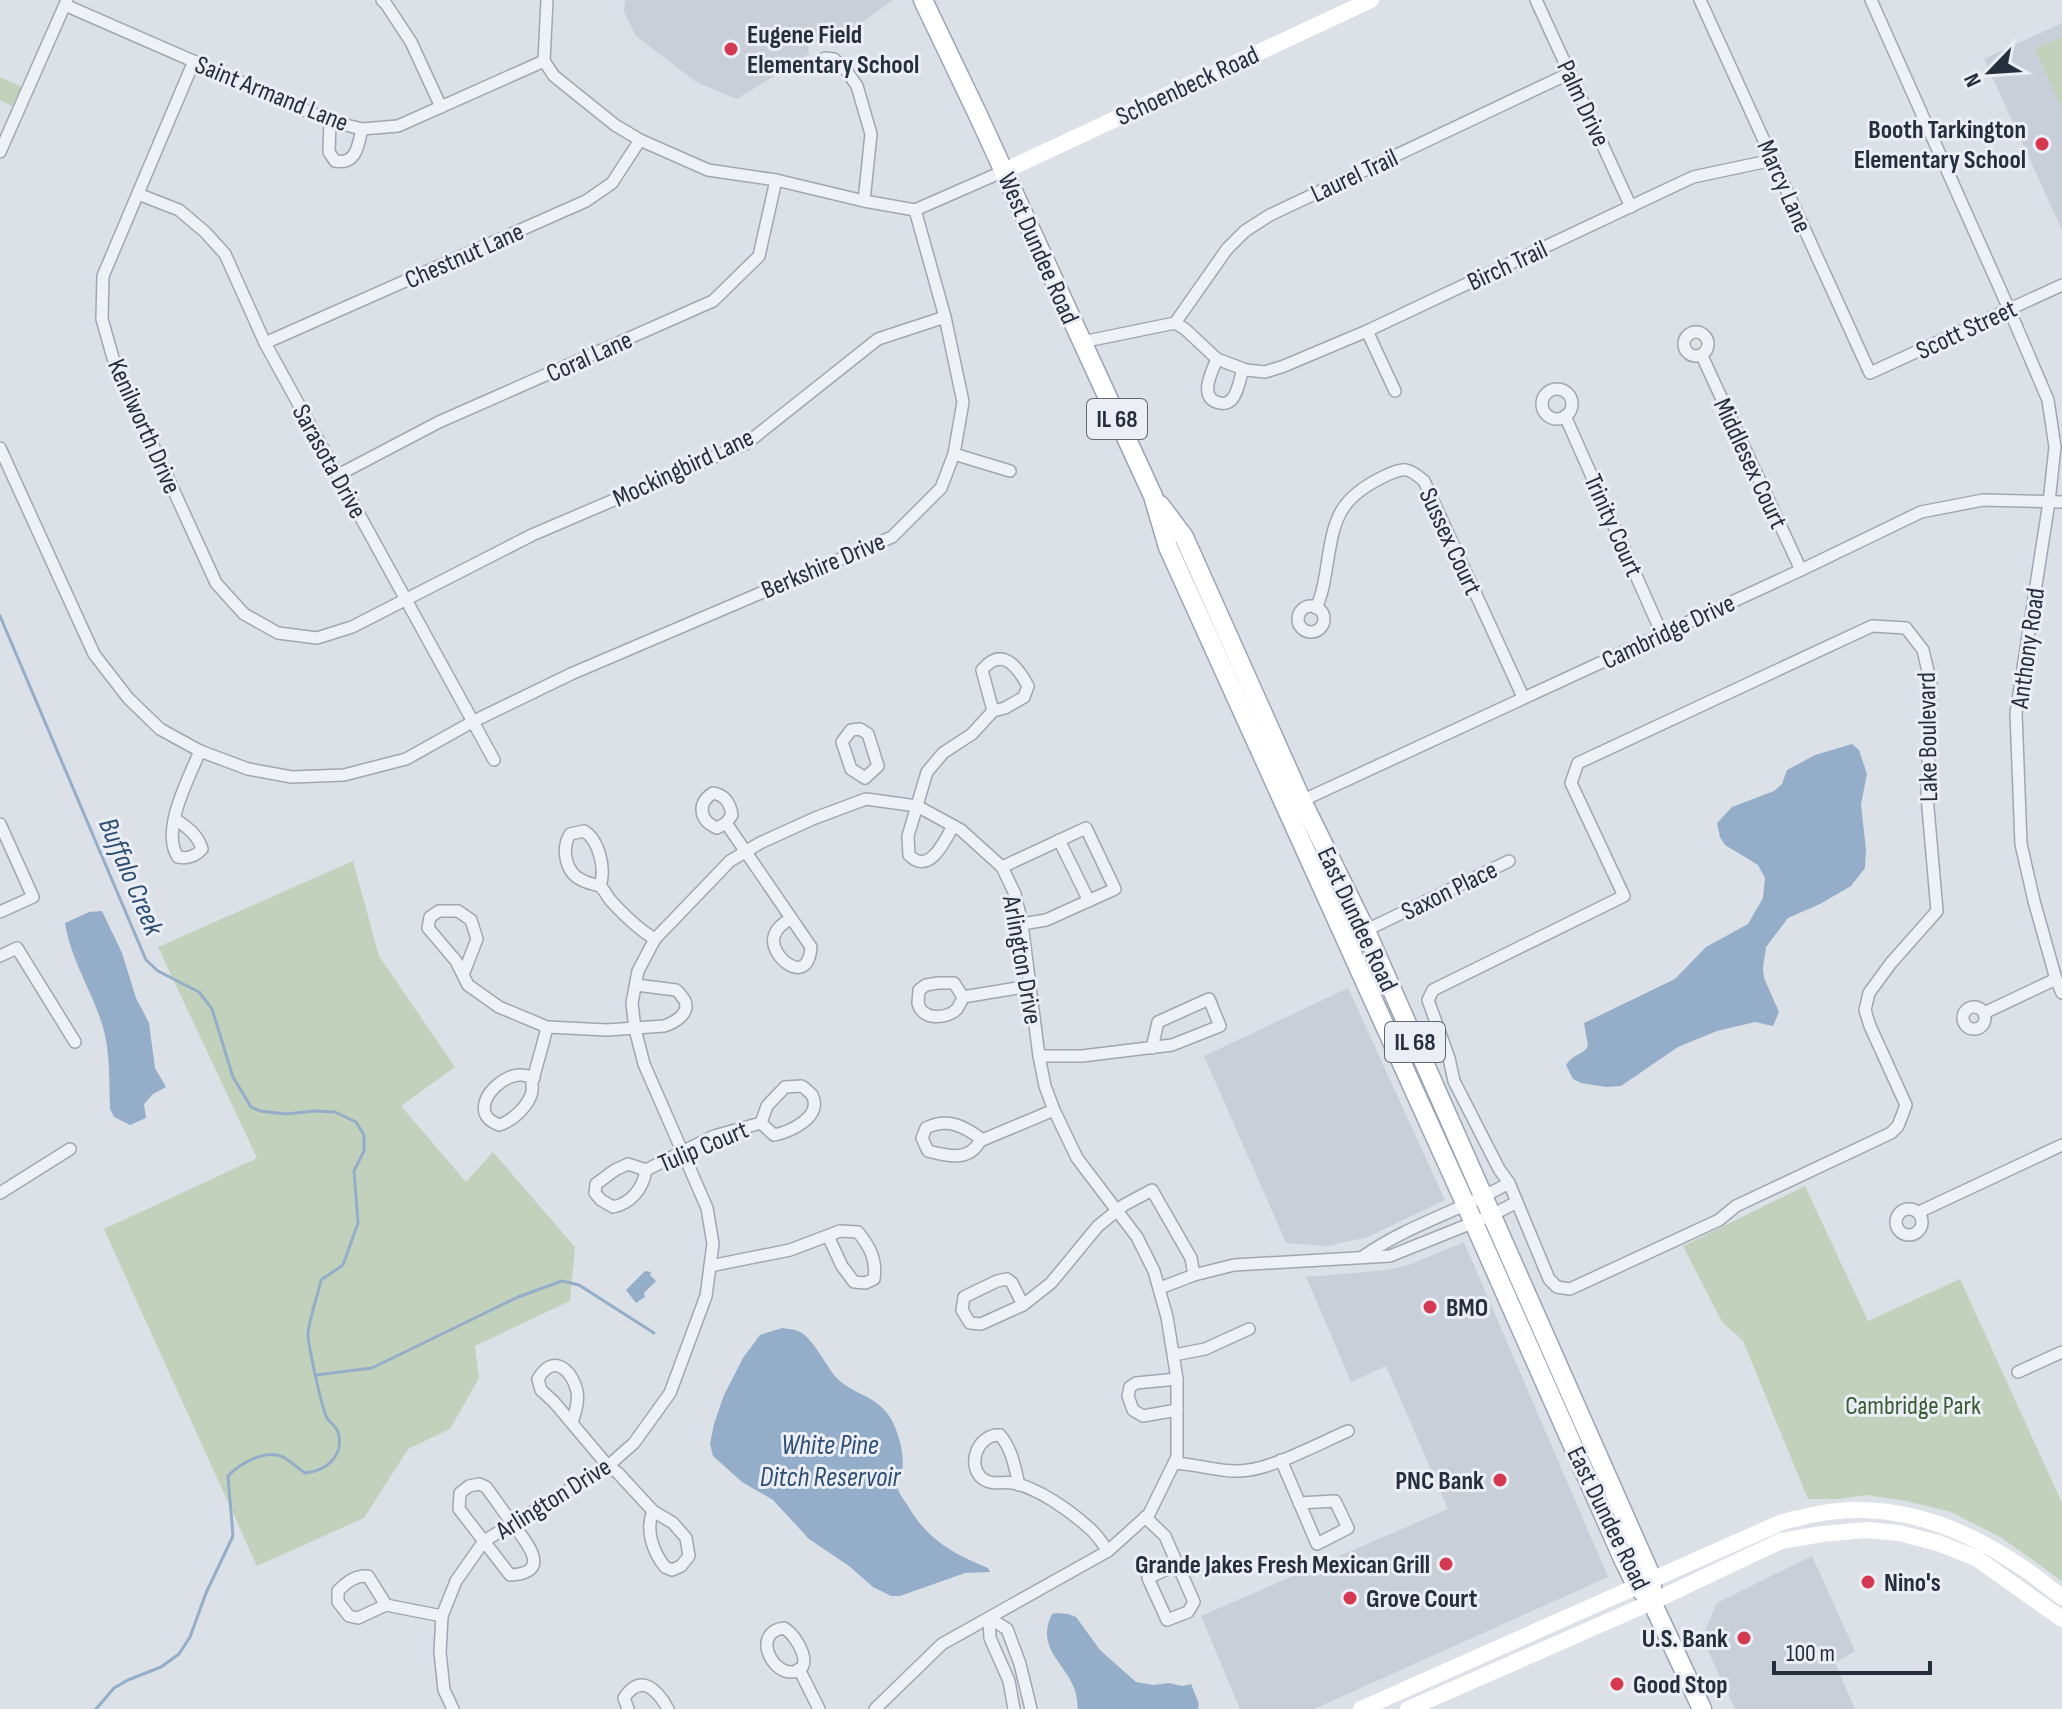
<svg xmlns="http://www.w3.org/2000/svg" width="2062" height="1709" font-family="'Sofia Sans Condensed',sans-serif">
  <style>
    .built { fill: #c9cfd9 }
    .green { fill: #c2d1bc }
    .water { fill: #94aec9 }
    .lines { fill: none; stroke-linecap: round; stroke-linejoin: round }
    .stream { stroke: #94aec9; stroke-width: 3 }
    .street-casing { stroke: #a1a7b1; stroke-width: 14 }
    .primary-casing { stroke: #9aa4b3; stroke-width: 21 }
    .street { stroke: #eef1f5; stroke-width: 11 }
    .secondary { stroke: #fff; stroke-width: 16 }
    .primary { stroke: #fff; stroke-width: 18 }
    .poi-dot { fill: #d43951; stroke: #ebeff5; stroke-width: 3 }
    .labels { text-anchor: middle; stroke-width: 6; stroke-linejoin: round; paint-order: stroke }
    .shield { fill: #ebeff5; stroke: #606874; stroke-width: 2 }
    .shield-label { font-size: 24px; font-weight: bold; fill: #252e3d }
    .poi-label { font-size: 26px; font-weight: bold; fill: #252e3d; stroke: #ebeff5; text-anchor: start }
    .street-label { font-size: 26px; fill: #252e3d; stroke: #ebeff5 }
    .park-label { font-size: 26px; fill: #395a32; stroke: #ebeff5 }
    .water-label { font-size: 28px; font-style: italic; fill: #2d4d73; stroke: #ebeff5 }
  </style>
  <rect width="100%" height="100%" fill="#dce0e7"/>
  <g class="built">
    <path d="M625,0H893L832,44L826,41H812L808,45L809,54L737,99L696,82L636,36L624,12Z"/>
    <path d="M2062,23V230L1984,59Z"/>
    <path d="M1348,988L1445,1200L1368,1237L1327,1246L1286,1243L1204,1056Z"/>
    <path d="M1464,1242L1608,1577L1314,1709H1240L1201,1616L1448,1509L1386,1366L1351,1382L1306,1277L1387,1270L1411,1264Z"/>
    <path d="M1812,1556L1855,1651L1835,1663L1855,1709H1735L1702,1638L1717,1603Z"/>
  </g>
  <g class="green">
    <path d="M2062,37V109L2035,49Z"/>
    <path d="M0,77L22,87L12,106L0,100Z"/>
    <path d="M353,861L379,956L455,1067L401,1106L466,1182L493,1152L575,1247L570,1301L475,1346L479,1378L450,1429L408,1449L364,1518L257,1566L104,1229L257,1158L158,947Z"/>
    <path d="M1805,1186L1868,1321L1960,1279L2062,1503V1581L2002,1538L1951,1512L1906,1501L1866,1495L1838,1499H1808L1743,1341L1722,1322L1683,1246Z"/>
  </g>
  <g class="water">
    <path d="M1852,744L1859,750L1867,774L1861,804L1866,850L1865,868L1851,886L1820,904L1788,918L1766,947L1763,968L1764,978L1779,1012L1773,1026L1755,1022L1717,1031L1678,1047L1621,1086L1606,1087L1581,1083L1573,1079L1566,1065C1574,1053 1582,1056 1588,1046L1584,1023L1675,979L1706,947L1748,924L1763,898L1765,878L1758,865L1725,845L1720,837L1717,823L1732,807L1774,791L1782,784L1787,770L1815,755Z"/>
    <path d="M102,911L122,953L136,998L149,1023L155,1068L166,1087L153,1094L144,1104L146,1118L130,1125L114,1117L110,1109C109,1085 110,1058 105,1035C96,996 71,963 65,923L89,912Z"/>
    <path d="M645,1271L651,1272L650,1275L656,1281L644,1293L645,1297L636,1303L626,1290Z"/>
    <path d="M782,1328C788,1329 795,1329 800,1332C812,1338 825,1363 834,1375C851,1395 878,1395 891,1419C899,1433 905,1456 902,1472C901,1477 897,1479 897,1484C897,1491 904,1500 908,1506C927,1539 953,1554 988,1568L990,1572L965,1573L900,1596H891L873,1587L849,1566L809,1539L773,1500L742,1482L713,1456L710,1444L714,1424L724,1395L743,1358L760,1335Z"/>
    <path d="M1057,1613L1068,1614L1076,1617L1100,1650L1136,1682L1153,1685L1169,1683L1182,1686L1191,1684L1199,1704L1198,1709H1078C1077,1703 1077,1696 1075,1690C1066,1663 1035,1648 1052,1614Z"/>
  </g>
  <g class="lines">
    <g class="stream">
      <path d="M0,616L146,960L158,971L199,992L212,1009L233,1077L251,1107L260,1111L286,1114L314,1111L335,1112L356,1122L364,1135V1151L354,1171L358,1223L343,1265L321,1280C318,1295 309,1319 308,1334C308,1345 322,1409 327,1418C331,1424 336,1426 338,1432C345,1456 326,1471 305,1473C298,1468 290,1461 283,1457C266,1449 240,1463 228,1476L233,1536L206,1593L190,1637L179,1654L161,1667L128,1680L114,1688L96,1709"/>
      <path d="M316,1375L372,1368L518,1297L562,1281L579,1285L654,1333"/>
    </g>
    <defs>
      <g id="street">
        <path d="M382,0L386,4L411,42L441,107"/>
        <path d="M1536,0L1631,207"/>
        <path d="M1700,0L1870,373L2062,285"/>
        <path d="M1871,0L2009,309L2048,400L2055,447L2049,502L2016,713L2021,844L2034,901L2056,979L2062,993"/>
        <path d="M65,5L330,121L362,129L398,126L544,61"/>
        <path d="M825,58L834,59L846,70L857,86L871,134L864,201"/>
        <path d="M194,61L103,276L102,319L113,358L216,583L244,614L278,633L317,638L352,627L532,535L747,443L878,339L945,317"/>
        <path d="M544,61L554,76L615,125L640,140L708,170L776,180L864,201L915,210L1004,171"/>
        <path d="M544,61L547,0"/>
        <path d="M330,121L329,152L335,161C357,165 358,145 362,129"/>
        <path d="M0,152L67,0"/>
        <path d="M138,194L179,210L205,232L225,254L265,343L494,760"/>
        <path d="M1175,323L1227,249L1245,231L1270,215L1570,73"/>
        <path d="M1367,331L1395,391"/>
        <circle cx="1696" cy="344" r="12"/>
        <path d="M1082,342L1175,323L1185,329L1217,359L1246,370L1265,372L1284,366L1367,331L1693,177L1773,160"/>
        <path d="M265,343L586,201L612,183L640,140"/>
        <path d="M1702,356L1801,570"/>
        <path d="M1217,359C1212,371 1197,399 1220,403C1224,404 1229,403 1232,399C1238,393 1240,378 1243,369"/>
        <circle cx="1557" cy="404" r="15"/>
        <path d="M1565,416L1662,634"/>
        <path d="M0,448L94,654L128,698L160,729L200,751C189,778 160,831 178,857C188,859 195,857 202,849C198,835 187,827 175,819"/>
        <path d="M954,454L1010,471"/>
        <path d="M338,475L439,422L713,301L759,256L776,180"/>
        <circle cx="1311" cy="619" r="13"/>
        <path d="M1316,608C1322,596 1324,584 1326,571C1334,521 1336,499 1385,476C1404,467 1408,467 1424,481L1523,697"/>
        <path d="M1872,626L1906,628L1923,650L1931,684L1927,796L1937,911L1891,963L1869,993L1865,1010L1870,1026L1906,1105L1898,1126L1891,1133L1736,1206L1719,1220L1570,1289L1557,1287L1549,1279L1509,1183L1499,1169L1454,1081L1449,1058L1428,1000L1433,990L1624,896L1571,783L1578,763Z"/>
        <path d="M860,729L868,734L878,766L865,778L851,769L842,742L851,730Z"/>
        <path d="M200,751L248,769L292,777L344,775L406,759L474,721L571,674L892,537L941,488L954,454L963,402L945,317L915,210"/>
        <path d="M713,793C725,795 730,803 732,815L726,823L717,828C700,821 696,804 713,793Z"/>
        <path d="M1297,803L1801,570L1921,512L1983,500L2062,502"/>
        <path d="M726,823L811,947C808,989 769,956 774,937C776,928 784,923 791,918"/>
        <path d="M0,824L33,897L0,912"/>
        <path d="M953,826C945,841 929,876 909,855L908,836L927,772L943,753L972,734L993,711L1005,708L1024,697L1028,686C1017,666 1002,646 982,670L993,711"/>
        <path d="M1059,840L1089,901"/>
        <path d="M1002,867L1086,828L1115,889L1046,920L1022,924"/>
        <path d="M600,886C606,869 599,840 584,831L570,834C561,849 565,874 584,881C589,884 596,884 601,887C605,891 608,898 612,902C625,916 639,930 655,939"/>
        <path d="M1346,940L1509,861"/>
        <path d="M0,956L17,948L75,1042"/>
        <path d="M463,975L477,939L471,920L458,911H439L430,917L428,928L456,961L468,985L499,1007L547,1027L607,1030L664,1026C674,1023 690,1014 685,1001C684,999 678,991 676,990L636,985"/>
        <path d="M938,983H954L963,997C963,999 958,1007 957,1009C947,1019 922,1021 918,1003C918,1001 919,992 919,990L926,985Z"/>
        <path d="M963,997L1029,986"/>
        <circle cx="1974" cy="1018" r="11"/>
        <path d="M1984,1013L2056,979"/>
        <path d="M1039,1056H1082L1172,1045L1220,1026L1209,999L1158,1022L1152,1048"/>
        <path d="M534,1078C531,1077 524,1075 521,1075C505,1074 480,1095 485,1113C487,1119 494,1123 499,1125C511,1122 527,1107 531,1095C533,1091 532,1087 532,1083C537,1064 543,1045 547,1027"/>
        <path d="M802,1086C803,1086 811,1094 812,1095C824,1117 789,1132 774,1135L761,1123L767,1106L785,1087Z"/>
        <path d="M980,1141V1138C962,1125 947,1118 926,1128L922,1138L928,1151C947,1156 969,1162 980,1141L1054,1110"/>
        <path d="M646,1170C643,1188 632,1203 613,1207L601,1200L595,1193L596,1184L615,1170L628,1164L646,1170L714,1136L761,1123"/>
        <path d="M0,1193L70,1149"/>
        <circle cx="1909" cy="1222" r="13"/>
        <path d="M1919,1212L2062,1145"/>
        <path d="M1364,1256C1408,1225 1462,1210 1509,1183"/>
        <path d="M710,1266L790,1250L840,1231L858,1232C870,1247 877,1260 874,1279L865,1283L854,1282L842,1266L828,1236"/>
        <path d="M1160,1288L1194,1275L1234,1265L1390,1256L1492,1215L1517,1202"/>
        <path d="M1023,1305L1012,1283L1007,1279L997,1281L964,1297L962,1310L970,1323L981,1324L1023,1305L1051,1283L1098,1226L1124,1205L1152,1190L1191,1258L1194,1275"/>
        <path d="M1174,1355L1205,1349L1249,1329"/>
        <path d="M2018,1372L2062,1352"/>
        <path d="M1177,1410L1143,1416L1133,1410L1128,1396L1130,1387L1136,1383L1177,1379"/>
        <path d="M572,1423C575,1413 579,1402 577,1391C571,1369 553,1353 538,1379L541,1390L554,1402L608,1466L618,1473L653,1511L673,1523L686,1538L689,1556L681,1566L672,1570L665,1567C653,1552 645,1530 653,1511"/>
        <path d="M1281,1460L1317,1544L1348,1528L1335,1501L1299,1503"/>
        <path d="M1174,1463C1199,1464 1223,1474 1249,1470C1277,1466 1320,1443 1348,1431"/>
        <path d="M479,1484L486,1487C495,1499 503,1511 512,1523C526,1542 554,1573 510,1575L459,1509L460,1493L469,1486Z"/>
        <path d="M1019,1485C1015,1468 1012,1449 1000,1435C979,1433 965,1465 983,1479C993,1486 1002,1481 1013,1483C1038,1488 1069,1510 1088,1527C1096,1533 1102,1543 1108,1551"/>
        <path d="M1145,1517L1165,1536L1194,1602L1188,1612L1167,1620L1148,1578L1178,1564"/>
        <path d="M386,1605L368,1576C355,1575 347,1582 338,1591V1602L349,1616L358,1618L386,1605L442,1616"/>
        <path d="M784,1628C797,1635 818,1672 790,1672C770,1671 753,1632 784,1628Z"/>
        <path d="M799,1669L819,1709"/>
        <path d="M453,1709L444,1690L440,1652L442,1616L456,1581L484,1541L608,1466L634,1443L670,1393L706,1296L713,1244L707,1208L644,1064L635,1029L632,1003L638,971L655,939L730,861L760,843L815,818L866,799L917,806L961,830L1002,867L1015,894L1022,924L1039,1056L1045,1086L1054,1110L1077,1158L1137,1237L1154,1271L1167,1317L1177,1379V1457L1149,1514L1108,1551L942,1644L875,1709"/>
        <path d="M628,1709L624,1698C641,1673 657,1689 668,1709"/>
        <path d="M1014,1709L1009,1681L990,1638L989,1618L1007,1629L1020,1664L1031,1709"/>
      </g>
      <g id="primary">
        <path d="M923,0L978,115L1153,496L1168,547L1466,1205L1624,1561L1636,1585L1652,1602L1702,1709"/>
        <path d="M1160,505L1184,537L1302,801L1366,931L1652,1578V1602"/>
      </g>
    </defs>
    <use href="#street" class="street-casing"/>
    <use href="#primary" class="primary-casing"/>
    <use href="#street" class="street"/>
    <g class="secondary">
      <path d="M1004,171L1371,0"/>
      <path d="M1361,1709L1782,1522C1806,1516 1830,1510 1855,1510C1914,1509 1969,1532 2017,1564C2033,1574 2047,1586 2062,1597"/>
      <path d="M1408,1709L1652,1602L1781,1541L1822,1534L1866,1530L1899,1533L1938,1543L1976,1558L2062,1619"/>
    </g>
    <use href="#primary" class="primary"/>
  </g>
  <g class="poi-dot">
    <circle cx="731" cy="49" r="8"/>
    <circle cx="2042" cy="144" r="8"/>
    <circle cx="1430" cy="1307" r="8"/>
    <circle cx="1500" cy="1480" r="8"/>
    <circle cx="1446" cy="1564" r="8"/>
    <circle cx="1868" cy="1582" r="8"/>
    <circle cx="1350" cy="1598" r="8"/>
    <circle cx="1744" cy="1638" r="8"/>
    <circle cx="1617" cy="1684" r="8"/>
  </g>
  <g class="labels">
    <g class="shield">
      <rect x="1087" y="399" width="60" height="40" rx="6"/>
      <rect x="1385" y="1022" width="60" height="40" rx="6"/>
    </g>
    <g class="shield-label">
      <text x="1117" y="427">IL 68</text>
      <text x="1415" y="1050">IL 68</text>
    </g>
    <g class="poi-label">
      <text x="747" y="43">Eugene Field<tspan x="747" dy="30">Elementary School</tspan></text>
      <text x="2026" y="138" text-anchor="end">Booth Tarkington<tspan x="2026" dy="30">Elementary School</tspan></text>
      <text x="1446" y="1316">BMO</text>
      <text x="1484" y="1489" text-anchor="end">PNC Bank</text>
      <text x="1430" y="1573" text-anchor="end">Grande Jakes Fresh Mexican Grill</text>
      <text x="1884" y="1591">Nino's</text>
      <text x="1366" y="1607">Grove Court</text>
      <text x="1728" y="1647" text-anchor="end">U.S. Bank</text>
      <text x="1633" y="1693">Good Stop</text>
    </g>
    <g class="street-label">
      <text transform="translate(1187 85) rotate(-25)" y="9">Schoenbeck Road</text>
      <text transform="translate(272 93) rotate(22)" y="9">Saint Armand Lane</text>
      <text transform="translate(1584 103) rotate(65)" y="9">Palm Drive</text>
      <text transform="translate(1354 175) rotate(-25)" y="9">Laurel Trail</text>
      <text transform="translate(1785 186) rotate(66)" y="9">Marcy Lane</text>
      <text transform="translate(1039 248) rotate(66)" y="9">West Dundee Road</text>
      <text transform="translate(464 255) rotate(-24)" y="9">Chestnut Lane</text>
      <text transform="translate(1507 265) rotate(-25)" y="9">Birch Trail</text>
      <text transform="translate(1966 329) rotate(-25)" y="9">Scott Street</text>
      <text transform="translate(589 356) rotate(-24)" y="9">Coral Lane</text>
      <text transform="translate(145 426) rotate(66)" y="9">Kenilworth Drive</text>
      <text transform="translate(330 461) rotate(61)" y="9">Sarasota Drive</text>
      <text transform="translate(1751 463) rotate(65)" y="9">Middlesex Court</text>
      <text transform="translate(683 467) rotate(-25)" y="9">Mockingbird Lane</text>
      <text transform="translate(1614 525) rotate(66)" y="9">Trinity Court</text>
      <text transform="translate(1451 541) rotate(65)" y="9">Sussex Court</text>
      <text transform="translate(823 565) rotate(-23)" y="9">Berkshire Drive</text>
      <text transform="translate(1668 631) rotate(-25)" y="9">Cambridge Drive</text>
      <text transform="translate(2027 648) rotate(-82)" y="9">Anthony Road</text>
      <text transform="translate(1927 737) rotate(-91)" y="9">Lake Boulevard</text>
      <text transform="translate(1449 890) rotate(-26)" y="9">Saxon Place</text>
      <text transform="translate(1358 919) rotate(65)" y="9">East Dundee Road</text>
      <text transform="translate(1023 960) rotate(80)" y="9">Arlington Drive</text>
      <text transform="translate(703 1146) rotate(-23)" y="9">Tulip Court</text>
      <text transform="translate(553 1498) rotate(-32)" y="9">Arlington Drive</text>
      <text transform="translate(1609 1518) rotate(64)" y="9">East Dundee Road</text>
    </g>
    <g class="park-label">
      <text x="1913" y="1414">Cambridge Park</text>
    </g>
    <g class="water-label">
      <text transform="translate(132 876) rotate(67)" y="10">Buffalo Creek</text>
      <text x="830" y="1454">White Pine<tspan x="830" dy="32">Ditch Reservoir</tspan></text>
    </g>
  </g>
  <g transform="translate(1990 72) rotate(245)" stroke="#ebeff5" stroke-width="6" paint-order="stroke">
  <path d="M0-6L14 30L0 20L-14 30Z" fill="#252e3d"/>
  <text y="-12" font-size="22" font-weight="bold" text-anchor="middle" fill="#252e3d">N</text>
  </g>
  <path d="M1774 1661v12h156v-12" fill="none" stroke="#252e3d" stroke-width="4"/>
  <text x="1786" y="1661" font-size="24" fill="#252e3d" stroke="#ebeff5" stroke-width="6" paint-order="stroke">100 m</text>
</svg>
